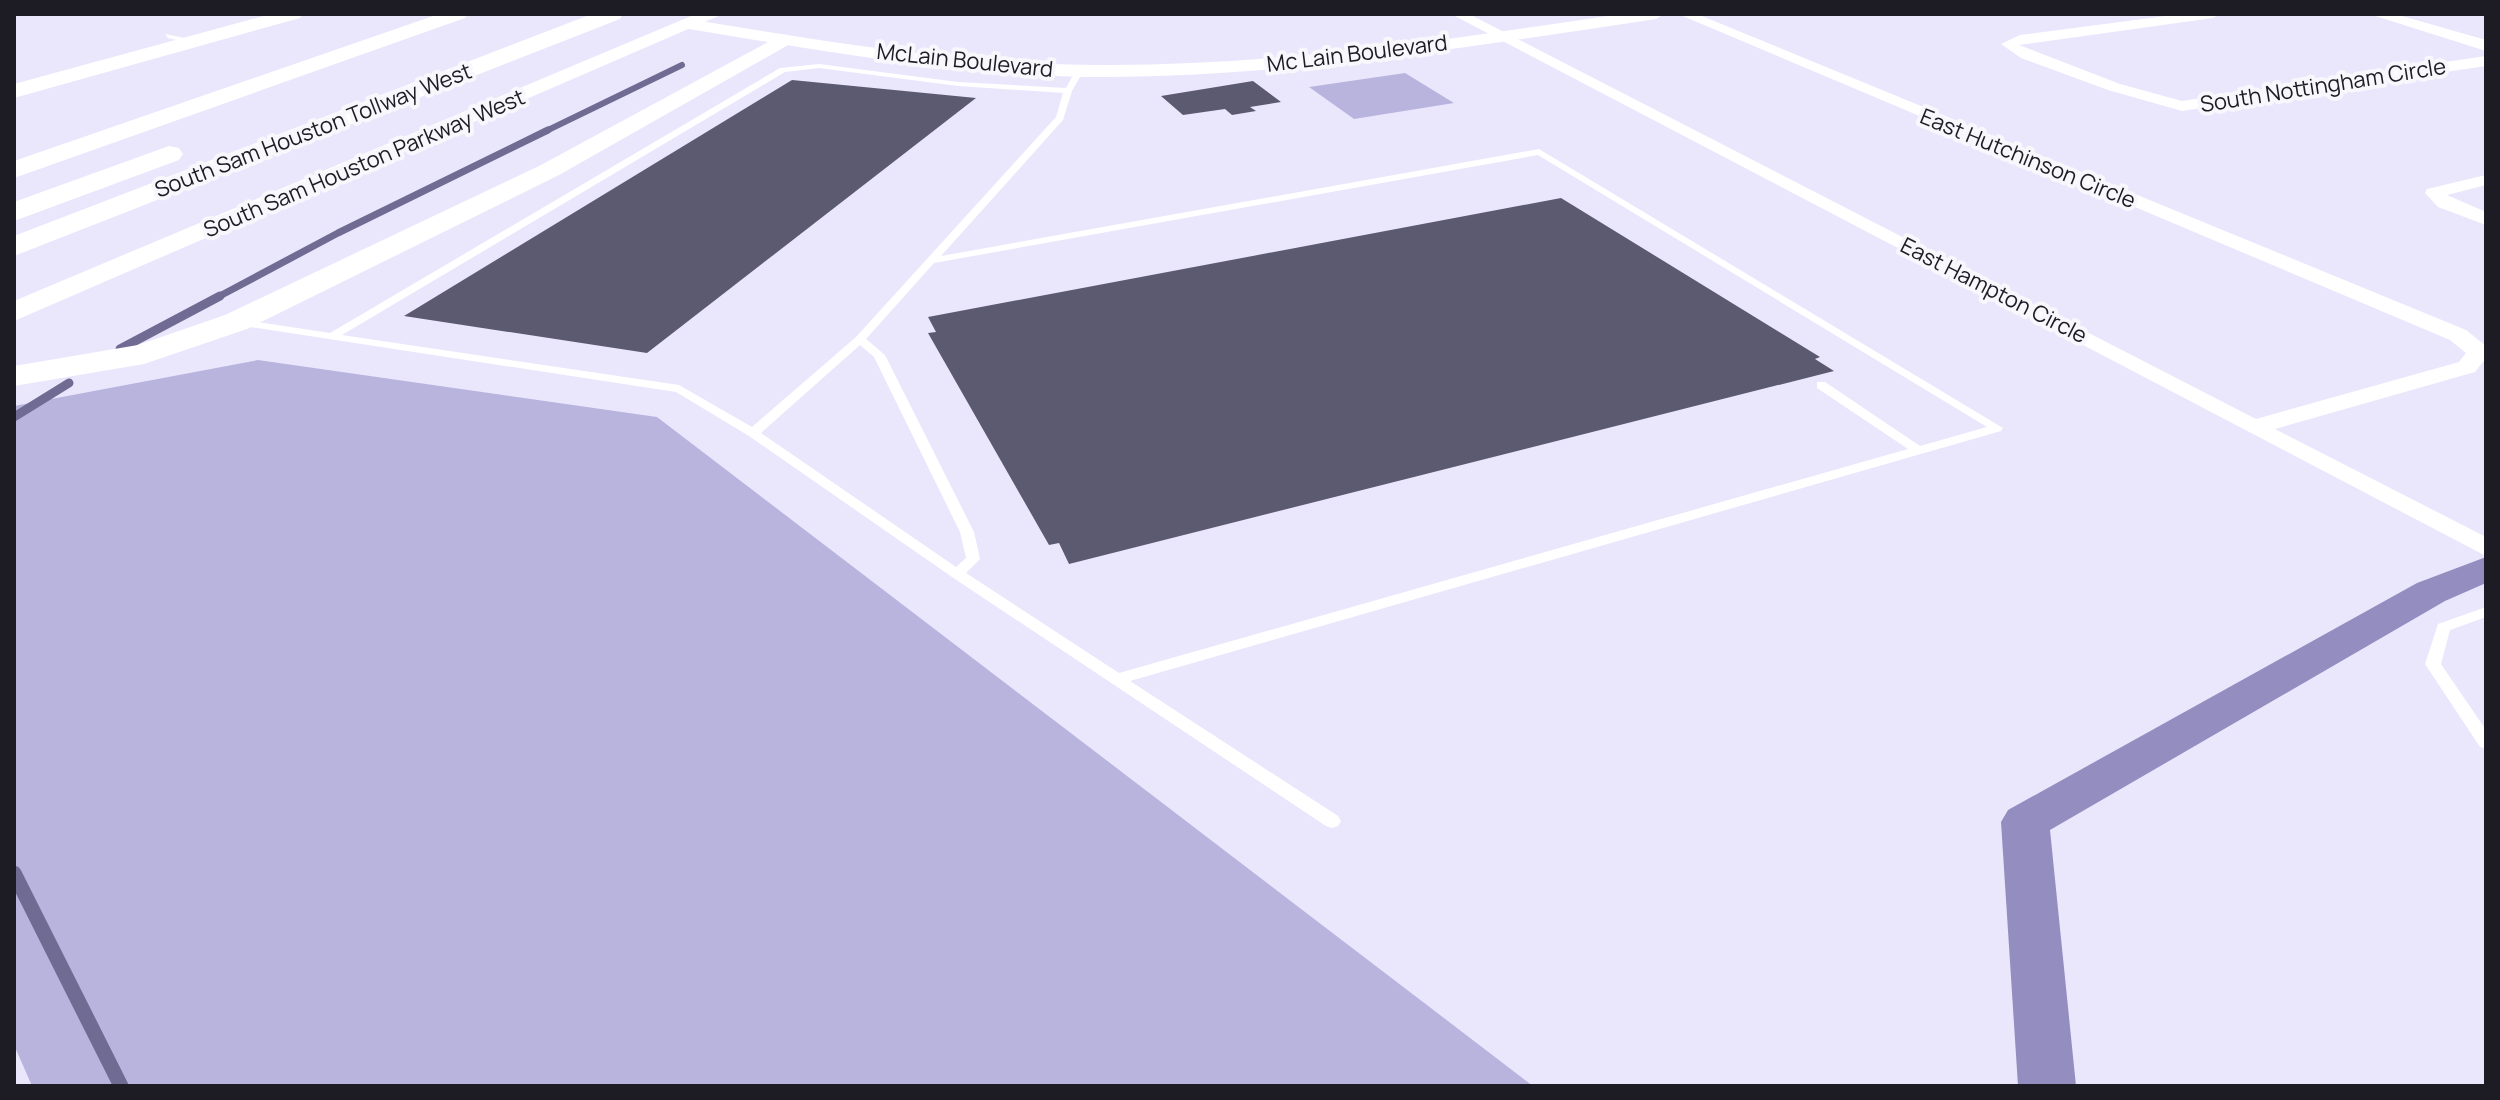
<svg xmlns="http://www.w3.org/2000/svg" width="2500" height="1100" font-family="Manrope,sans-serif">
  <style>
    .green { fill: #b9b4de }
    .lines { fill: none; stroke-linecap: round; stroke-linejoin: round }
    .stream-far3 { stroke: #706b92; stroke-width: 6 }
    .stream-far2 { stroke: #706b92; stroke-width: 7 }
    .stream-far1 { stroke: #706b92; stroke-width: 9 }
    .stream { stroke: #706b92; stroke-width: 15 }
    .canal { fill: #948dc0; fill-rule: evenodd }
    .building { fill: #5c5a70 }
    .service { fill: #fff; fill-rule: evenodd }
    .minor { fill: #fff; fill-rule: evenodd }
    .tertiary { fill: #fff; fill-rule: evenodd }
    .secondary { fill: #fff; fill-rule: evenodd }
    .motorway { fill: #fff; fill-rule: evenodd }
    .labels { text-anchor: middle; stroke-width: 8; stroke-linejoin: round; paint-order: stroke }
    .far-street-label { font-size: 22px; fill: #1d1c25; stroke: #f7f7fc }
  </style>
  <rect width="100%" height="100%" fill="#eae7fd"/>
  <g class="green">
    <path d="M1405,73L1454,103L1354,119L1309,87Z"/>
    <path d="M258,360L657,417L1533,1086H32L14,1045V406Z"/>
  </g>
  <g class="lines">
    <path class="stream-far3" d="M544,132L682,65"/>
    <path class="stream-far2" d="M216,298L338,233L548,130"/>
    <g class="stream-far1">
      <path d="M120,349L220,296"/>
      <path d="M14,417L69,383"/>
    </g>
    <path class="stream" d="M14,873L121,1086"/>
    <path class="canal" d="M2486,557V583L2445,601L2050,830L2076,1086H2018L2001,822L2008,810L2417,583Z"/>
  </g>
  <g class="building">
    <path d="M792,80L976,98L647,353L404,316Z"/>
    <path d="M1253,81L1281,102L1250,107L1256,111L1232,115L1225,109L1183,115L1161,96Z"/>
    <path d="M1561,198L1820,357L1815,359L1834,371L1069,564L1059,543L1049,545L928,333L936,332L928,317Z"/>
  </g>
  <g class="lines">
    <g class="service">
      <path d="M165,34L194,40L198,42L194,44L168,38Z"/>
      <path d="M819,64L958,82L1066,88L1077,68L1084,70L1072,91L1063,120L941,256L1539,149L2003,428L2001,431L1130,681L1338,816L1341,821L1338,826L1332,828L1326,826L952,577L749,436L676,392L237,325L232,322L237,319L330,333L780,68ZM819,68L958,86L1063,93L1056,117L856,337L752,427L679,385L342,335L785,72ZM1538,155L1987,427L1920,446L1825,382H1817V388L1908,449L1119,673L966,573L980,559L974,532L885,355L866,339L934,263ZM860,345L874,357L960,532L966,558L956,567L761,433Z"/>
      <path d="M2486,607V617L2450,630L2441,664L2486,730V749L2480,747L2425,664L2438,624Z"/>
    </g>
    <g class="minor">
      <path d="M1451,14H1469L2256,419L2459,362L2466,353L2450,340L1678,14H1697L2466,330L2486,346V358L2475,372L2275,429L2486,537V556Z"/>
      <path d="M2181,14H2220L2213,18L2019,45L2120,84L2182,101L2486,56V66L2182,111L2108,90L2021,58L2001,44L2020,35Z"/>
      <path d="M2486,175V185L2447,195L2486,212V225L2438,207L2425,193L2427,189Z"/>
    </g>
    <g class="tertiary">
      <path d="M1621,14H1664L1656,19C1475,46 1293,76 1109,77C968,77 828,52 689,29L680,24L689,19C828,42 968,66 1110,65C1282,65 1452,39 1621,14Z"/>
      <path d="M2369,14H2395L2486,40V51Z"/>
    </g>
    <g class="secondary">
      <path d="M271,14H303L300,18L14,98V84Z"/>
      <path d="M439,14H468L465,18L14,178V161Z"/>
      <path d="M696,14H723L14,321V301Z"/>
      <path d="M783,34L790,36L793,40L790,44L559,175L247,329L144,364L14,386V366L138,345L225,315L541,165Z"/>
    </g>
    <g class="motorway">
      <path d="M592,14H623L620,19L14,256V236Z"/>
      <path d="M169,146L179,148L183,154L179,160L14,221V202Z"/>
    </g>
  </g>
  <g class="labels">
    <g class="far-street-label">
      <text transform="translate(1357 53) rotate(-7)" y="8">Mc Lain Boulevard</text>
      <text transform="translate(965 60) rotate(6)" y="8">McLain Boulevard</text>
      <text transform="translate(2323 85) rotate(-9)" y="8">South Nottingham Circle</text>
      <text transform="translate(313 130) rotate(-21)" y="8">South Sam Houston Tollway West</text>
      <text transform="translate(2028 158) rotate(22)" y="8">East Hutchinson Circle</text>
      <text transform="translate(364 163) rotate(-23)" y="8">South Sam Houston Parkway West</text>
      <text transform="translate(1994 290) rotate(27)" y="8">East Hampton Circle</text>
    </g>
  </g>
  <rect width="2500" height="1100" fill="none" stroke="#1d1c25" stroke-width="32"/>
</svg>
